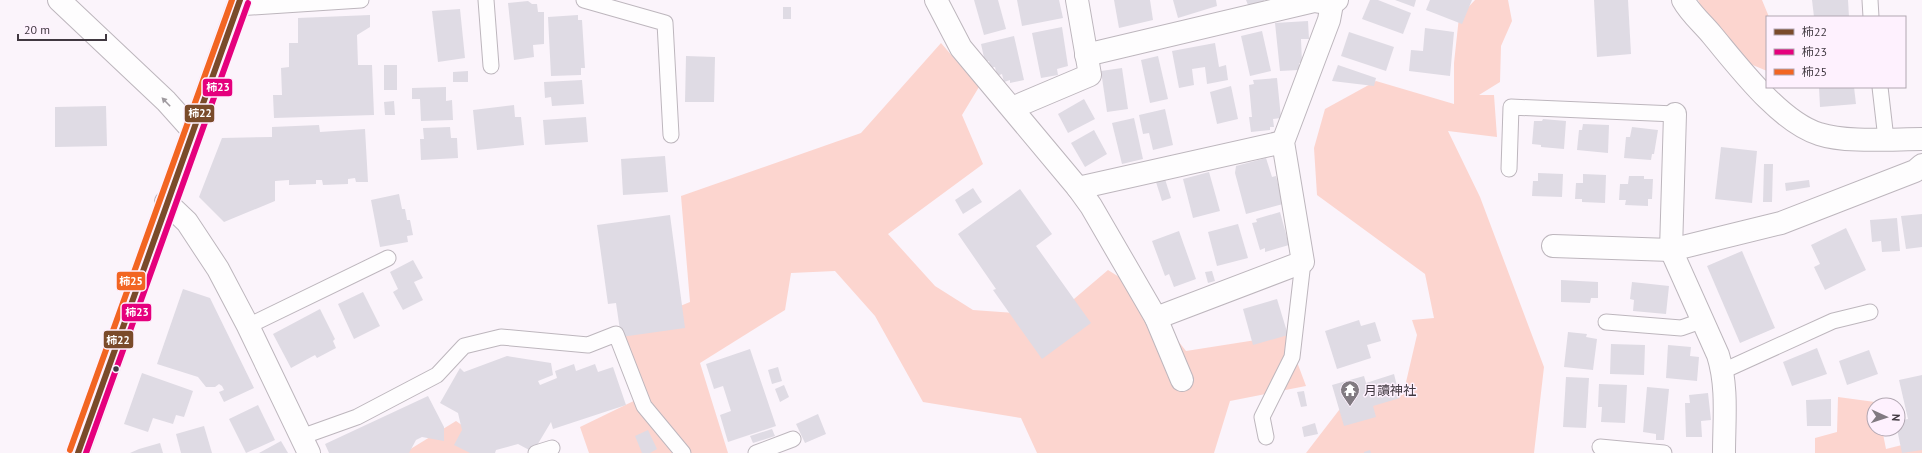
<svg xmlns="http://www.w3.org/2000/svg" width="1922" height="453" font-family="'PT Sans','Noto Sans JP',sans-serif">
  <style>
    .green { fill: #fcd5cf }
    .building { fill: #dfdbe4 }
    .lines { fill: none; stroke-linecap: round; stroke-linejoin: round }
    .lane-casing { stroke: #bdb6bd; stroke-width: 17 }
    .street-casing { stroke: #bdb6bd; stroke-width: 24 }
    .primary-casing { stroke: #d7d3d7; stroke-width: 24 }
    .lane { stroke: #fefdfe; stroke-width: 15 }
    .street { stroke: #fefdfe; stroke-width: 22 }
    .primary { stroke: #f4ecef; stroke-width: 22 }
    .bus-1-casing { stroke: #fef1fe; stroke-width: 9 }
    .bus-2-casing { stroke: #fef1fe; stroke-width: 9 }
    .bus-3-casing { stroke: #fef1fe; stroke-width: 9 }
    .bus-1 { stroke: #7a4b2a; stroke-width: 6 }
    .bus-2 { stroke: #e5007d; stroke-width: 6 }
    .bus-3 { stroke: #f26522; stroke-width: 6 }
    .oneway { fill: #9f9a9f }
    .bus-dot { fill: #403840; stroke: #fef1fe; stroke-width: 1.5 }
    .labels { text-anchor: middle; stroke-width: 3; stroke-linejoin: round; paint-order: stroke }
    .poi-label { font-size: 13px; fill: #403840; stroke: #fef1fe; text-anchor: start }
    .line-badge { stroke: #fef1fe; stroke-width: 1.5 }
    .badge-label { font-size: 11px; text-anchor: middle; font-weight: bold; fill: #fff }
  </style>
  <rect width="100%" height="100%" fill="#fbf4fb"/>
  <g class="green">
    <path d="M1475,0H1508L1512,21L1501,46L1500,82L1479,95H1494L1497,137L1448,131L1480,197L1544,367L1534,453H1306L1346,401L1403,395L1417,335L1412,320L1434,318L1425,274L1317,195L1314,148L1325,109L1376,81L1454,104V63L1459,17Z"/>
    <path d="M1698,0H1762L1769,17H1767V71L1736,58L1707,17Z"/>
    <path d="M941,43L979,87L962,115L983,164L888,234L935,286L973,310L1054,316L1108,270L1135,287L1186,351L1287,335L1306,386L1230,401L1214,453H1037L1021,418L923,402L875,316L835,271L791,273L785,310L700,363L728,453H589L580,427L646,395L619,331L690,302L681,196L861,133Z"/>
    <path d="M1838,397L1875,402L1874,429H1882L1886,449L1922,440V453H1815V438L1837,432Z"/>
    <path d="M456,421L490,445L492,453H404Z"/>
  </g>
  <g class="building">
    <path d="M974,0H998L1006,29L984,35Z"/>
    <path d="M1017,0H1059L1063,18L1022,26Z"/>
    <path d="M1114,0H1150L1153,20L1119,28Z"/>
    <path d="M1173,0H1216L1217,6L1178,18Z"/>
    <path d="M1246,0H1264V1L1248,5Z"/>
    <path d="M1370,0H1378L1411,13L1403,34L1362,19Z"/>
    <path d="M1395,0H1416L1414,7Z"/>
    <path d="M1430,0H1472L1462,24L1426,10Z"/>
    <path d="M1594,0H1628L1631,54L1597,57Z"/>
    <path d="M1812,0H1848L1849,17H1814Z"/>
    <path d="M528,1L532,4H537L538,12H544V44L533,45L534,57L514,60L508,3Z"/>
    <rect x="783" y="7" width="8" height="12"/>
    <path d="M460,9L465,58L438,62L432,11Z"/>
    <path d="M370,15V27L357,35L358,65H372L374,115L274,118L273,95H282L281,68L289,67V43H298V18Z"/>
    <path d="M578,15V20H582L585,68H581V75L551,76L548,17Z"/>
    <path d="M1308,21L1309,39H1301L1302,63H1299V70L1280,71L1275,23Z"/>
    <path d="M1062,27L1068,66L1057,69L1058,75L1041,78L1032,33Z"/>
    <path d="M1425,28L1454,32L1450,76L1409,71L1411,50L1423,51Z"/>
    <path d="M1262,31L1271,71L1250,76L1241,36Z"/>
    <path d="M1349,32L1394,47L1386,71L1341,56Z"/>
    <path d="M1014,36L1024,80L1010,83V80L1004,82L1002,74L997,76L995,67L990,68L989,61L985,62L981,44Z"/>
    <path d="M1215,43L1219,67L1226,65L1228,80L1207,84L1205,67L1192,69L1194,85L1179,88L1172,51Z"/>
    <path d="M686,56L715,57L714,102H685Z"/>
    <path d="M1158,56L1168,99L1150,103L1141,60Z"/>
    <rect x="384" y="65" width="13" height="25"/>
    <path d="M1338,65L1376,78L1374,86L1332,81Z"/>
    <path d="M1122,68L1128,109L1107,112L1101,71Z"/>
    <path d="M468,71V82H453V72Z"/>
    <path d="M1277,78L1281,118L1273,119L1274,127H1270V130L1251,132L1249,117H1252L1249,85L1254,84L1253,80Z"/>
    <path d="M582,80L584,104L552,106L551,97L545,98L544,82Z"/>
    <path d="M1231,86L1238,119L1217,124L1210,92Z"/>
    <path d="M446,87V101L452,100L453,120L421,121L420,99H412V88Z"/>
    <path d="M1819,87H1854L1856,104L1820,107Z"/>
    <path d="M1084,99L1095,119L1068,133L1058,114Z"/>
    <path d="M394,101L395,115H385L384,102Z"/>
    <path d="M514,105L515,117H521L524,145L477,150L473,110Z"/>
    <path d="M106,106L107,146L55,147V107Z"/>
    <path d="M1165,109L1173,145L1153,150L1149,133L1143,134L1139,115Z"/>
    <path d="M586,117L588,142L545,145L543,120Z"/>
    <path d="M1134,118L1143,159L1122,164L1112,123Z"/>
    <path d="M1543,119L1566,121L1564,149L1541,147V145L1532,144L1534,121H1542Z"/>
    <path d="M1583,124L1609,125L1608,153L1577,150L1579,130H1582Z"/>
    <path d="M319,125L320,132L365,129L368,182H356L355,178L348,179V184L323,185L322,180H316V184L289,185V180L275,181V201L224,222L199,197L222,138L272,137V127Z"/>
    <path d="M450,127L451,138H457L458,158L421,160L420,139H424L423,128Z"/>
    <path d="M1632,127L1658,130L1654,154H1652L1651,160L1624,158L1626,137H1630Z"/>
    <path d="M1094,130L1107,154L1085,167L1071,143Z"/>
    <path d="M1721,147L1757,151L1752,203L1715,199Z"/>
    <path d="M665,156L668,192L623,195L621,159Z"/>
    <path d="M1266,158L1272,177L1276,176L1283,204L1246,214L1235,173L1236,166Z"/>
    <path d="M1764,164H1773L1772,202H1763Z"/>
    <path d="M1209,172L1220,211L1193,218L1183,179Z"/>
    <path d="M1538,173L1563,174L1562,197L1532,196L1533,181H1538Z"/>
    <path d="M1583,174L1606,175L1605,203L1582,202V199H1575L1576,183H1583Z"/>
    <path d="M1629,176H1644V179H1653L1652,199H1648V206L1625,205L1626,200H1619L1620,184H1628Z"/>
    <path d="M1165,179L1171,198L1162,201L1156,182Z"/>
    <path d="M1809,180L1810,187L1786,191L1785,183Z"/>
    <path d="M973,188L982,202L963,214L955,200Z"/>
    <path d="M1020,189L1052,234L1036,246L1091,323L1042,359L993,290L996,289L958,234Z"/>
    <path d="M399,194L402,209H405L407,220H410L413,235L407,236L408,242L380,247L371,200Z"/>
    <path d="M1280,212L1289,245L1265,252V248L1260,250L1252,223L1257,222L1256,219Z"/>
    <path d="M1922,214V247L1906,249L1901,216Z"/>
    <path d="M670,215L685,328L621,337L616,303L608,304L597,225Z"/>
    <path d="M1897,218L1900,251L1882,252L1881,241L1872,242L1870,220Z"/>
    <path d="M1238,224L1248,258L1217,266L1208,232Z"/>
    <path d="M1846,228L1866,270L1825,290L1814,267L1820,264L1811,245Z"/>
    <path d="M1179,231L1196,279L1174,287L1169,274L1165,276L1152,241Z"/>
    <path d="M1742,251L1775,328L1740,343L1707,266Z"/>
    <path d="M413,260L423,278L414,282L423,300L403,310L393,292L398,289L390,272Z"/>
    <path d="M1212,271L1215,281L1208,283L1205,272Z"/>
    <path d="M1561,280L1598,282V298H1591L1590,303L1561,302Z"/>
    <path d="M1632,282L1669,286L1666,314L1633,311L1634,300L1630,299Z"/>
    <path d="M183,289L210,298L254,388L224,402L219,392L224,390L222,386L219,384L215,387H206L198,377L157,364Z"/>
    <path d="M363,292L380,326L354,339L338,304Z"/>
    <path d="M1277,299L1288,335L1253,345L1243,309Z"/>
    <path d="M320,309L335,339L333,341L336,348L317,358L315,355L291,368L273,334Z"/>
    <path d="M1359,320L1361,326L1375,322L1381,341L1367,345L1371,358L1337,369L1325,331Z"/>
    <path d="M1568,332L1587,334L1586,337L1597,339L1593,370L1564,367Z"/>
    <path d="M1611,344L1645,345L1644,375L1610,374Z"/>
    <path d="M1668,345L1691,347L1690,356L1699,357L1697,381L1666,378Z"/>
    <path d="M1817,348L1827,374L1792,386L1783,362Z"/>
    <path d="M750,349L776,426L728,442L720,415L731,411L723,386L714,389L706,364Z"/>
    <path d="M1869,350L1878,374L1847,385L1839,361Z"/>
    <path d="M507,356L551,363L553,375L538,381L540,385L557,378L555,371L574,364L576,371L595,364L598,372L613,367L626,405L553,429L551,422L533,452L518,444L496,450L495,453H470L454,445L462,430L458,413L440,403L460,368L464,372Z"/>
    <path d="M778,367L782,381L772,384L768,370Z"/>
    <path d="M142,373L193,391L184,417L176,415L173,424L153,418L148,432L124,424Z"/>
    <path d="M1394,374L1400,398L1373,406L1376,417L1344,426L1332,385L1364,376L1366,383Z"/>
    <path d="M1922,375V450L1902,453L1897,429L1898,421L1908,419L1899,380Z"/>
    <path d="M1566,377L1589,378L1586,428L1563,427Z"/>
    <path d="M1599,384L1627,385L1625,423L1601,422L1602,407H1598Z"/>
    <path d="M784,385L789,397L780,402L775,389Z"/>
    <path d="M1647,387L1669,389L1664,440H1656V434L1643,432Z"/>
    <path d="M1304,391L1307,406L1301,407L1297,392Z"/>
    <path d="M1708,393L1711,420L1701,421L1702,437H1686L1685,403H1690L1689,395Z"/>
    <path d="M428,396L444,427V441L422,437L416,440L409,453H329L325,444Z"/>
    <path d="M1831,399V426H1807L1806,400Z"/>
    <path d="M258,405L275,440L246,453L229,419Z"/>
    <path d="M818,414L826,434L805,443L796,424Z"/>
    <path d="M1315,423L1318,434L1304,437L1302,427Z"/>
    <path d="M204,426L212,453H181L176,434Z"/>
    <path d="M772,429L775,436L753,443L750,436Z"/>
    <path d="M648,430L657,449L650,453H642L635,436Z"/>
    <path d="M281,441L288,453H259Z"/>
    <path d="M160,443L163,453H130L139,449Z"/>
    <path d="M1370,450L1371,453H1364V452Z"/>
  </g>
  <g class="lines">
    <defs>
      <g id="lane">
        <path d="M486,0L491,66"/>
        <path d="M584,0L665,23L671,135"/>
        <path d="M1870,0L1871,17"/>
        <path d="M237,8L361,0"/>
        <path d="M1880,87L1886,139"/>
        <path d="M1509,169L1511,107L1675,114"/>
        <path d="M1606,322L1681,328L1701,321"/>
        <path d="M248,326L388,258"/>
        <path d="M1723,371L1833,321L1870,312"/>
        <path d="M301,437L357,417L437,375L464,346L501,337L588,345L616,334L644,406L683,453"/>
        <path d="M1266,437L1262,417L1292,357L1303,262"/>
        <path d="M1600,447L1664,453"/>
        <path d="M536,453L552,448"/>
        <path d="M756,453L793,439"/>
      </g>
      <g id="street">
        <path d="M59,0L166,101L192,130"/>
        <path d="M936,0L961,48L1078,188L1091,206L1156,318L1303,262L1283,142L1329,20L1332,4L1337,0"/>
        <path d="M1683,0C1690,13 1703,24 1712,35C1738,66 1780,122 1819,134C1846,143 1893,139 1922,139"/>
        <path d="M1086,55L1314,1L1332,4"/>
        <path d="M1012,108L1090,75L1077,0"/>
        <path d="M1675,114L1671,250L1718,355C1728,387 1724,420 1724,453"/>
        <path d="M1078,188L1283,142"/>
        <path d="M166,202L187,222L218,269L248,326L309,453"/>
        <path d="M1553,246L1671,250L1781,223L1915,171L1922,165"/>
        <path d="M1156,318L1182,380"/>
      </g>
      <path id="primary" d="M78,453L240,0"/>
    </defs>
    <use href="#lane" class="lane-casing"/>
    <use href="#street" class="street-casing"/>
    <use href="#primary" class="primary-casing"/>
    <use href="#lane" class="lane"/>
    <use href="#street" class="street"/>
    <use href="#primary" class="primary"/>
    <defs>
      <path id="bus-1" d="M78,453L240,0"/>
      <path id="bus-2" d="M86,453L248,3"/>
      <path id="bus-3" d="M70,450L232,0"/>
    </defs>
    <use href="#bus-1" class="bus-1-casing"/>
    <use href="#bus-2" class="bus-2-casing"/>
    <use href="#bus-3" class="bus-3-casing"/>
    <use href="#bus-1" class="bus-1"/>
    <use href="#bus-2" class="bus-2"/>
    <use href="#bus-3" class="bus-3"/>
  </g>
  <defs><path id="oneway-solid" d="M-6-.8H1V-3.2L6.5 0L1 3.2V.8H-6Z"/></defs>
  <use class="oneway" href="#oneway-solid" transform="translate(166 102) rotate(-134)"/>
  <defs>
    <symbol id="temple-pin" viewBox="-11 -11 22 30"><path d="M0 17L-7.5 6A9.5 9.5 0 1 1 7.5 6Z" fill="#817a81" stroke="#fef1fe"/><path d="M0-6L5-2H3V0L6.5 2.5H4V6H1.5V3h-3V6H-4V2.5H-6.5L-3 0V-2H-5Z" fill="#fff"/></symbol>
  </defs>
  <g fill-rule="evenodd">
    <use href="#temple-pin" x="1339" y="379" width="22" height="30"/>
  </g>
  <circle class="bus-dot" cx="116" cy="369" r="3.5"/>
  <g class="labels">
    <g class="poi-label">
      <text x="1364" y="395">月讀神社</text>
    </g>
  </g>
  <g class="line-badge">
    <rect x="202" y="78" width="31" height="19" rx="4" fill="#e5007d"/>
    <rect x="184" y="104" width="31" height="19" rx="4" fill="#7a4b2a"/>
    <rect x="116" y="271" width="30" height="20" rx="4" fill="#f26522"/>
    <rect x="121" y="303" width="31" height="19" rx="4" fill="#e5007d"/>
    <rect x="103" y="330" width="31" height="19" rx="4" fill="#7a4b2a"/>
  </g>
  <g class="badge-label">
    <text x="218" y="91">柿23</text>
    <text x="200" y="117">柿22</text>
    <text x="131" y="285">柿25</text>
    <text x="137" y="316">柿23</text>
    <text x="118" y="344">柿22</text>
  </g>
  <rect x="1766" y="16" width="140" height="72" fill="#fef1fe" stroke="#b2a7b2"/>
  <rect x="1774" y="29" width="20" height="6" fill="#7a4b2a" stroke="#b2a7b2"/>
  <text x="1802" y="36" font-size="12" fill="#403840">柿22</text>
  <rect x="1774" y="49" width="20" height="6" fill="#e5007d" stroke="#b2a7b2"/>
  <text x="1802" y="56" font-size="12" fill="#403840">柿23</text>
  <rect x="1774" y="69" width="20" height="6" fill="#f26522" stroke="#b2a7b2"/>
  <text x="1802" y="76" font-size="12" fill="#403840">柿25</text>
  <g transform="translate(1886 417) rotate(93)"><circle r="19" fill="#fef1fe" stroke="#b2a7b2"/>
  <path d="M0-3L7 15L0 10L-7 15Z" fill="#817a81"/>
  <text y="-6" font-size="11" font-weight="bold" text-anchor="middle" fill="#403840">N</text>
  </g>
  <path d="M18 34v6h88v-6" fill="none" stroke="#403840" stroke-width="2"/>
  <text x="24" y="34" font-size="12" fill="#403840" stroke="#fef1fe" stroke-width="3" paint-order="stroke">20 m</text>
</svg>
